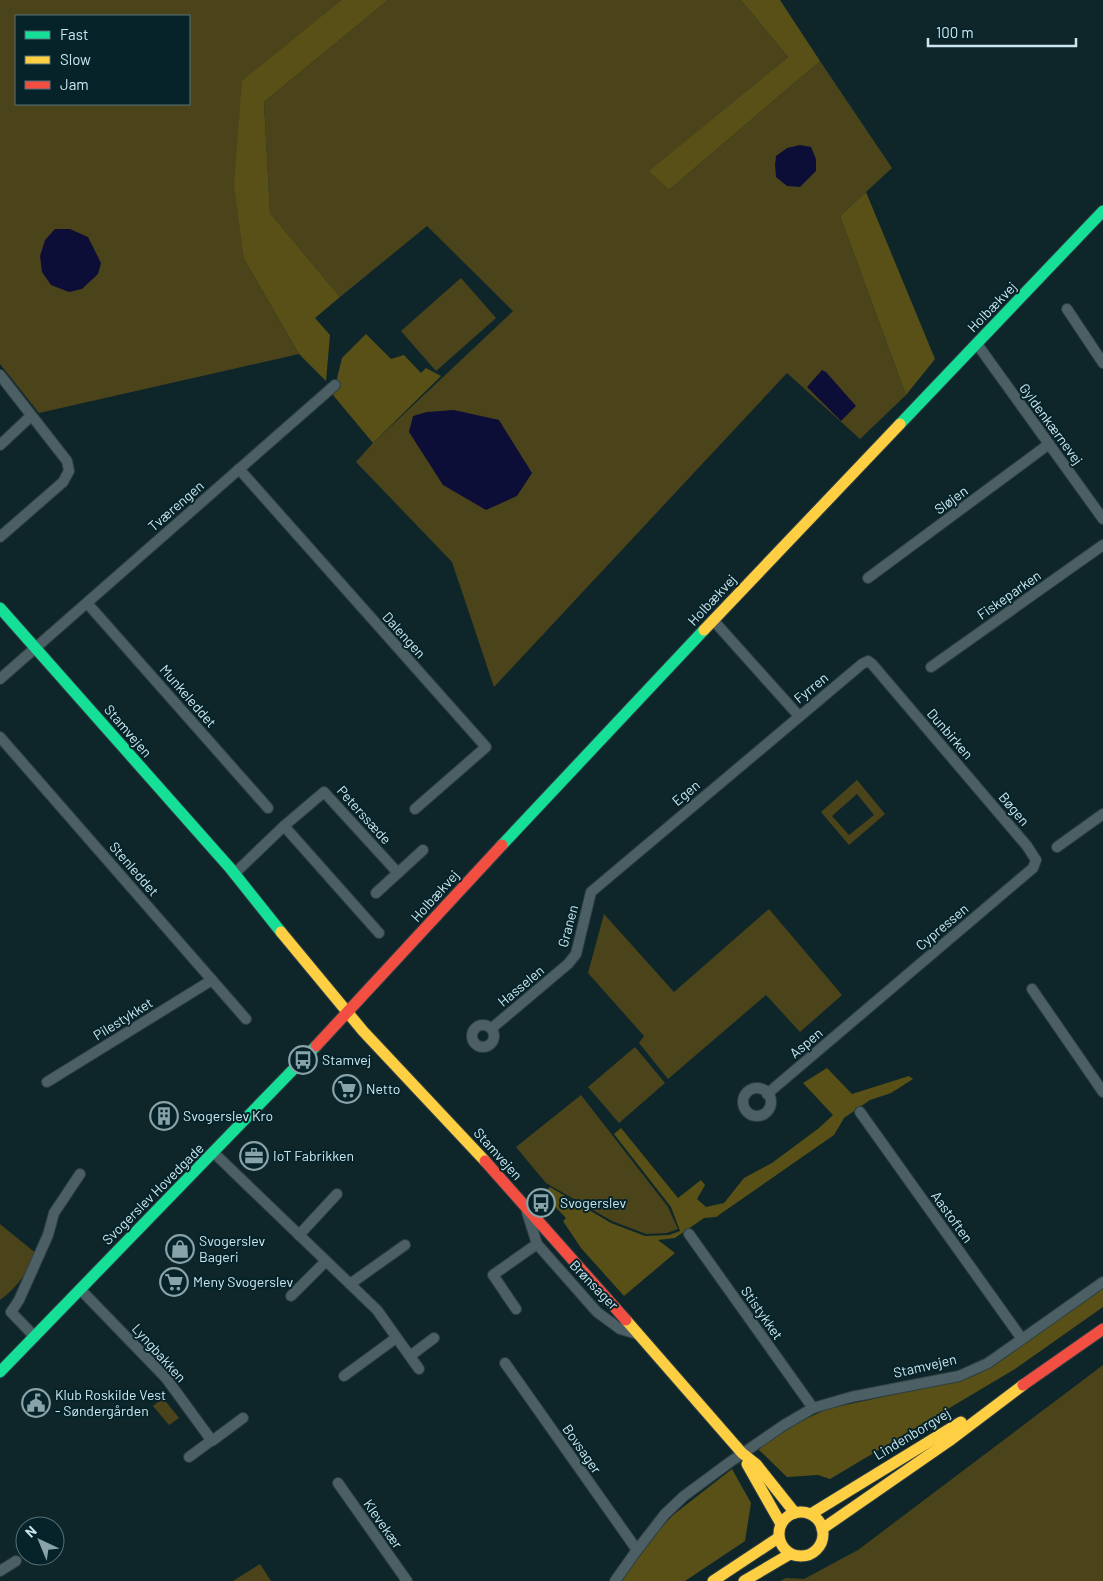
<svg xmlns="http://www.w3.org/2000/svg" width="1103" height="1581" font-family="Barlow,sans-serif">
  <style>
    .green { fill: #4b441b; fill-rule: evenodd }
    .forest { fill: #585016 }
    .water { fill: #0d0e38 }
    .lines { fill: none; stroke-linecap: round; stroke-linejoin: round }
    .street-casing { stroke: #2e3f43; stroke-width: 12 }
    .fast-casing { stroke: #2e3f43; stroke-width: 13 }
    .slow-casing { stroke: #2e3f43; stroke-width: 13 }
    .jam-casing { stroke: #2e3f43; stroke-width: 13 }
    .street { stroke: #4c5f64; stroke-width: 10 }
    .fast { stroke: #16e098; stroke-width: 11 }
    .slow { stroke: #ffcf43; stroke-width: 11 }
    .jam { stroke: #f24e42; stroke-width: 11 }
    .labels { text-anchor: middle; stroke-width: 4; stroke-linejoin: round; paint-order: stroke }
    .street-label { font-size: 14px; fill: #cbe6ee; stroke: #06232a }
    .poi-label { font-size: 14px; fill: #cbe6ee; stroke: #06232a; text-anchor: start }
  </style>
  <rect width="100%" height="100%" fill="#0e262a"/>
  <g class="green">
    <path d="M0,0H341L242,82L244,259L299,354L39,413L0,364ZM16,16H189V104H16Z"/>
    <path d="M388,0H741L788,57L650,171L669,190L820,61L892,168L840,216L906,395L860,439L787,373L494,687L452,562L356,462L373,443L545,281L513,311L427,226L340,297L270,213L264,102Z"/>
    <path d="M461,278L496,318L436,371L401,331Z"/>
    <path d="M857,780L885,814L849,845L821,812ZM857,794L874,815L849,835L832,816Z"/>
    <path d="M769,909L842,995L800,1032L766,995L668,1079L639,1043L644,1036L588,973L604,914L674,992Z"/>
    <path d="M635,1047L665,1083L619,1123L588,1087Z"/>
    <path d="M581,1095L668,1207L678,1229L667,1233L646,1234L612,1221L546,1183L516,1147Z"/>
    <path d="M0,1224L38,1255C27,1271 16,1289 0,1300Z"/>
    <path d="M1103,1365V1581H780L786,1578L804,1579L858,1550Z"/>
    <path d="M163,1398L179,1418L169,1425L153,1406Z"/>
    <path d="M260,1564L271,1581H233Z"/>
  </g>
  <g class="forest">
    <path d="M341,0H388L264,102L270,213L340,297L315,318L330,335L326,381L299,354L244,259L234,185L242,81Z"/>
    <path d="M741,0H780L820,61L669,190L649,171L788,57Z"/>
    <path d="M866,192L935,359L906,395L840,216Z"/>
    <path d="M366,334L391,359L404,355L421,373L426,368L441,376L373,443L333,395L342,358Z"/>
    <path d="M827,1068L852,1094L909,1076L913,1079L891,1093L870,1100L844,1118L834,1135L716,1217L704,1218L675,1238L658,1240L675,1253L624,1296L581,1248L563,1221L566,1218L543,1194L550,1187L611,1223L645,1236L669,1235L680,1231L671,1207L614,1134L621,1128L678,1198L701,1180L705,1185L697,1199L706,1207L724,1203L744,1178L772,1163L819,1128L833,1115L803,1083Z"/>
    <path d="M1103,1288V1307L1015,1369L830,1479L818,1475L787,1477L758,1449L791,1426L827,1409L961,1380L992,1367Z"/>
    <path d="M732,1469L751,1503L745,1541L685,1581H618L638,1553L673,1515Z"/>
  </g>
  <g class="water">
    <path d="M800,145L811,147L816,159V171L800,187L787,186L776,177L775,165L776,156L787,148Z"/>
    <path d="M55,229H70L88,237L101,263L98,274L82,289L69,292L51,285L42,272L40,256L45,240Z"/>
    <path d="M822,370L826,372L856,406L841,421L807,387Z"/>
    <path d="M454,410L499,420L532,473L517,496L486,510L443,485L409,432L413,416L427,412Z"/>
  </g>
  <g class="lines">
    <defs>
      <g id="street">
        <path d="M1067,309L1103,363"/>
        <path d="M977,344L1103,519"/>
        <path d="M0,375L67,461L69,471L63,482L0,537"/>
        <path d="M0,445L31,416"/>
        <path d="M239,469L486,747L415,809"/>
        <path d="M868,578L1049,444"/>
        <path d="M87,603L268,808"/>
        <path d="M713,620L799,716"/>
        <path d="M931,667L1103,545"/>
        <path d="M0,679L335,385"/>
        <path d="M0,737L246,1019"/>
        <path d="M284,826L324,792L398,873"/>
        <path d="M1057,847L1103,814"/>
        <path d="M234,874L284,826L379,933"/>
        <path d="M376,893L423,850"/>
        <path d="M1032,989L1103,1092"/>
        <circle cx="483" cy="1036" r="11"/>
        <path d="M492,1028L568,964L576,954L591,892L862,664L868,661L872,664L1027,846L1036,860L1033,868L767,1094"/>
        <path d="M47,1082L212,980"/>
        <circle cx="757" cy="1102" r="14"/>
        <path d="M860,1112L1022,1339"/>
        <path d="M214,1153L377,1310L419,1369"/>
        <path d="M527,1212L537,1244L597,1312L620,1329L637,1334"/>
        <path d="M689,1234L813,1408"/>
        <path d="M299,1235L337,1194"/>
        <path d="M350,1284L405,1245"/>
        <path d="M80,1289L166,1378L212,1441L243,1418"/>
        <path d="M291,1296L326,1261"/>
        <path d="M516,1309L493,1275L537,1244"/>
        <path d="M35,1337L11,1312L19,1300L48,1235L54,1213L80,1174"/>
        <path d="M410,1356L434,1338"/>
        <path d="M505,1363L637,1550"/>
        <path d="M344,1376L396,1338"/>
        <path d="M189,1457L212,1440"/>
        <path d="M338,1483L407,1581"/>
        <path d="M0,1571L16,1561"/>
        <path d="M615,1581L637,1550L665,1514L684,1496L730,1462L784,1425L813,1408L851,1397L959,1376L988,1363L1103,1282"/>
      </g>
      <g id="fast">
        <path d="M900,424L1103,211"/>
        <path d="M0,608L230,868L281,932"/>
        <path d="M502,845L704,630"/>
        <path d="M0,1372L316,1046"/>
      </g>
      <g id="slow">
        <path d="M704,630L900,424"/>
        <path d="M281,932L363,1031L485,1161"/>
        <path d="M626,1320L742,1453L756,1464L795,1513"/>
        <path d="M747,1464L781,1524"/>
        <circle cx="801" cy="1534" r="22"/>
        <path d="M811,1514L961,1422"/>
        <path d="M822,1529L949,1441L1023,1385"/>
        <path d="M713,1581L778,1538"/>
        <path d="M744,1581L790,1554"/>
      </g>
      <g id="jam">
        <path d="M316,1046L502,845"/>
        <path d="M485,1161L626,1320"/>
        <path d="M1023,1385L1103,1329"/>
      </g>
    </defs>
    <use href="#street" class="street-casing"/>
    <use href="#fast" class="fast-casing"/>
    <use href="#slow" class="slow-casing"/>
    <use href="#jam" class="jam-casing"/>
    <use href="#street" class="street"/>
    <use href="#fast" class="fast"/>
    <use href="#slow" class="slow"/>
    <use href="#jam" class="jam"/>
  </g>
  <defs>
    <symbol id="bus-ring" viewBox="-11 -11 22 22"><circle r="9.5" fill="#06232a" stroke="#89a3a9" stroke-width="1.5"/><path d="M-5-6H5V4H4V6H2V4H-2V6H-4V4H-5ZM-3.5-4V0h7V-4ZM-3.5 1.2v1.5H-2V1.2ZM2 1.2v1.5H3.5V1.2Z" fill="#89a3a9"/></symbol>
    <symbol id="supermarket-ring" viewBox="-11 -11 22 22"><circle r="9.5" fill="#06232a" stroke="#89a3a9" stroke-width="1.5"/><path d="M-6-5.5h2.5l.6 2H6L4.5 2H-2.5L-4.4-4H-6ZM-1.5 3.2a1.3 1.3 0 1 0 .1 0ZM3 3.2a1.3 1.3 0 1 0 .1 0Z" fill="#89a3a9"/></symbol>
    <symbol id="building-ring" viewBox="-11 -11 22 22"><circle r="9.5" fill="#06232a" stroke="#89a3a9" stroke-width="1.5"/><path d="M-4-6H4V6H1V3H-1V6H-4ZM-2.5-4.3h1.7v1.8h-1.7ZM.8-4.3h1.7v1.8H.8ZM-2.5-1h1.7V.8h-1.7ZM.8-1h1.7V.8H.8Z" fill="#89a3a9"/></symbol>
    <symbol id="office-ring" viewBox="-11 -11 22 22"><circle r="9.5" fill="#06232a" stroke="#89a3a9" stroke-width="1.5"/><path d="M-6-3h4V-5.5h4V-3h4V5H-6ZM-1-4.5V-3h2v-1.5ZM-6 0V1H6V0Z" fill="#89a3a9"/></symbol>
    <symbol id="shop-ring" viewBox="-11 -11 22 22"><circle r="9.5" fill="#06232a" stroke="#89a3a9" stroke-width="1.5"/><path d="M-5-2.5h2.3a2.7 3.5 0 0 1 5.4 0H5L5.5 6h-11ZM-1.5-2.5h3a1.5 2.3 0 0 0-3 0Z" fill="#89a3a9"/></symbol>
    <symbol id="civic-ring" viewBox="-11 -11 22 22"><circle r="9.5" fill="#06232a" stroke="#89a3a9" stroke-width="1.5"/><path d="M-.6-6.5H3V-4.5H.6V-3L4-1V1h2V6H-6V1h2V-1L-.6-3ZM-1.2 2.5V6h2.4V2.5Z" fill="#89a3a9"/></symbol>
  </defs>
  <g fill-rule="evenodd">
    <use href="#bus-ring" x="287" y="1044" width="32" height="32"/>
    <use href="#supermarket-ring" x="331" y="1073" width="32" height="32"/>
    <use href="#building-ring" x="148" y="1100" width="32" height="32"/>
    <use href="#office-ring" x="238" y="1140" width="32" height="32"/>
    <use href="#bus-ring" x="525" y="1187" width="32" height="32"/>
    <use href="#shop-ring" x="164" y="1233" width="32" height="32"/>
    <use href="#supermarket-ring" x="158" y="1266" width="32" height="32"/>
    <use href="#civic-ring" x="20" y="1387" width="32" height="32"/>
  </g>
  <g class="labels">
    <g class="street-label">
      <text transform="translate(992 307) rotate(-46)" y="5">Holbækvej</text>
      <text transform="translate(1051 424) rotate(54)" y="5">Gyldenkærnevej</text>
      <text transform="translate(951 500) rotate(-36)" y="5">Sløjen</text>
      <text transform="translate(176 506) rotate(-41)" y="5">Tværengen</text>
      <text transform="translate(1009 595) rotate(-35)" y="5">Fiskeparken</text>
      <text transform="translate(712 600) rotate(-47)" y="5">Holbækvej</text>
      <text transform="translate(404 635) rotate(48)" y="5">Dalengen</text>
      <text transform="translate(811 688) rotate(-39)" y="5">Fyrren</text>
      <text transform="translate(188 696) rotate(49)" y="5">Munkeleddet</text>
      <text transform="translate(128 731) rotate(49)" y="5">Stamvejen</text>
      <text transform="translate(950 734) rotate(49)" y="5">Dunbirken</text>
      <text transform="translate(686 793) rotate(-40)" y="5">Egen</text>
      <text transform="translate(1014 809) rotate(50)" y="5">Bøgen</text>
      <text transform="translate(364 815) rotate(48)" y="5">Peterssæde</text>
      <text transform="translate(134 869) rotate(49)" y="5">Stenleddet</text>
      <text transform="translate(435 896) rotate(-48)" y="5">Holbækvej</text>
      <text transform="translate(568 926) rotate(-75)" y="5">Granen</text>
      <text transform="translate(942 927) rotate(-40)" y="5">Cypressen</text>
      <text transform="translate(521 986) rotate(-40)" y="5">Hasselen</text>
      <text transform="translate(123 1019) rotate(-32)" y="5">Pilestykket</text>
      <text transform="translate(806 1043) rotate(-40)" y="5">Aspen</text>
      <text transform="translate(498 1154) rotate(48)" y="5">Stamvejen</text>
      <text transform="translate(153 1194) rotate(-45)" y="5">Svogerslev Hovedgade</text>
      <text transform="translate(952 1217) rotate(54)" y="5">Aastoften</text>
      <text transform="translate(594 1285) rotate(46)" y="5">Brønsager</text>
      <text transform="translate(762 1313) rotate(55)" y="5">Stistykket</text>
      <text transform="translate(159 1353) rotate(48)" y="5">Lyngbakken</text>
      <text transform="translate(925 1366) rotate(-13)" y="5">Stamvejen</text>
      <text transform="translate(912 1434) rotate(-31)" y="5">Lindenborgvej</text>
      <text transform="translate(582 1449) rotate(55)" y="5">Bovsager</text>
      <text transform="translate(383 1524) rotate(55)" y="5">Klevekær</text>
    </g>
    <g class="poi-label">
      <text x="322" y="1065">Stamvej</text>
      <text x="366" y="1094">Netto</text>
      <text x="183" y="1121">Svogerslev Kro</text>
      <text x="273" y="1161">IoT Fabrikken</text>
      <text x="560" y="1208">Svogerslev</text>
      <text x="199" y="1246">Svogerslev<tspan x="199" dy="16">Bageri</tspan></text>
      <text x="193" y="1287">Meny Svogerslev</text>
      <text x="55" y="1400">Klub Roskilde Vest<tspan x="55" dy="16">- Søndergården</tspan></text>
    </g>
  </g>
  <rect x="15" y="15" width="175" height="90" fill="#06232a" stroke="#557178"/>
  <rect x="25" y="31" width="25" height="8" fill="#16e098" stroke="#557178"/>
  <text x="60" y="40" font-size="15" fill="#cbe6ee">Fast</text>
  <rect x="25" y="56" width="25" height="8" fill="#ffcf43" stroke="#557178"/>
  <text x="60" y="65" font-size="15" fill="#cbe6ee">Slow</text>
  <rect x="25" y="81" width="25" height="8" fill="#f24e42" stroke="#557178"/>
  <text x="60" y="90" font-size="15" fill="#cbe6ee">Jam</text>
  <g transform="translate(40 1541) rotate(316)"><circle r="24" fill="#06232a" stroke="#557178"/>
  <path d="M0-4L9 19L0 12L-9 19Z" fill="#89a3a9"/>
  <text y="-8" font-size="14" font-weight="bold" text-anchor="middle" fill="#cbe6ee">N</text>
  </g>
  <path d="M928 38v8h148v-8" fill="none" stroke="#cbe6ee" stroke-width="2.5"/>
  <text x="936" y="38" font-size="15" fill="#cbe6ee" stroke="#06232a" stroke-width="4" paint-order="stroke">100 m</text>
</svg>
